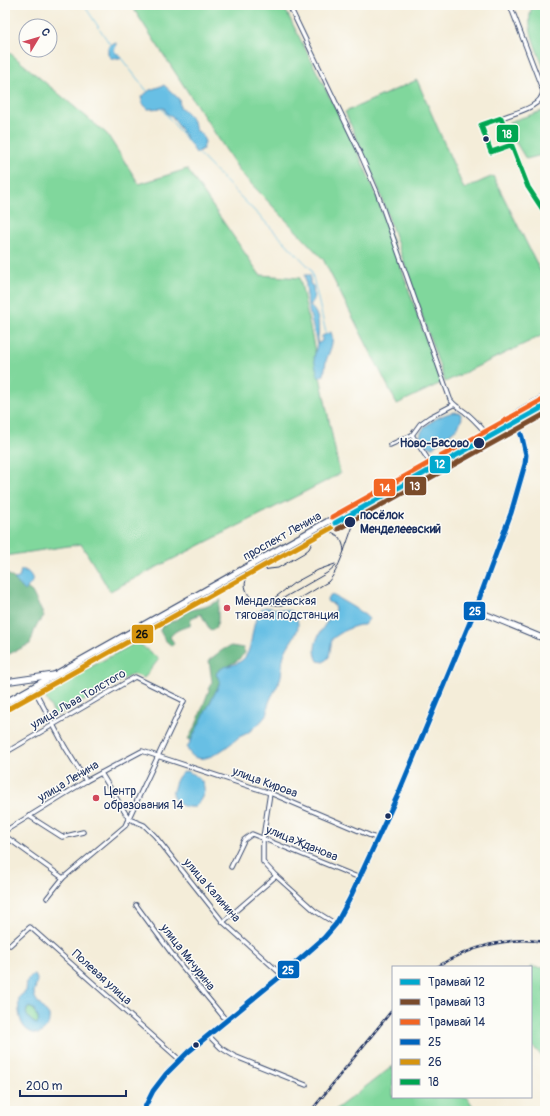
<svg xmlns="http://www.w3.org/2000/svg" width="550" height="1116" font-family="Pangolin,sans-serif">
  <style>
    .green { fill: #80d79c; stroke: #4e837d }
    .forest { fill: #68b884; stroke: #427471 }
    .water { fill: #67bfe4; stroke: #4177a1; fill-rule: evenodd }
    .lines { fill: none; stroke-linecap: round; stroke-linejoin: round }
    .stream { stroke: #67bfe4; stroke-width: 1 }
    .street-casing { stroke: #3c4c70; stroke-width: 5.5 }
    .secondary-casing { stroke: #3c4c70; stroke-width: 7 }
    .primary-casing { stroke: #3c4c70; stroke-width: 8 }
    .street { stroke: #fff; stroke-width: 3.5 }
    .secondary { stroke: #fff; stroke-width: 5 }
    .primary { stroke: #fff; stroke-width: 5.5 }
    .tram { stroke: #1b2f5e; stroke-width: 1 }
    .rail-casing { stroke: #1b2f5e; stroke-width: 2.5 }
    .rail { stroke: #fdfcf7; stroke-width: 1; stroke-dasharray: 3; stroke-linecap: butt }
    .bus-1-casing { stroke: #fdfcf7; stroke-width: 8 }
    .bus-2-casing { stroke: #fdfcf7; stroke-width: 8 }
    .bus-3-casing { stroke: #fdfcf7; stroke-width: 8 }
    .bus-1 { stroke: #0065bd; stroke-width: 5 }
    .bus-2 { stroke: #d6940e; stroke-width: 5 }
    .bus-3 { stroke: #00a651; stroke-width: 5 }
    .tram-1-casing { stroke: #fdfcf7; stroke-width: 8 }
    .tram-2-casing { stroke: #fdfcf7; stroke-width: 8 }
    .tram-3-casing { stroke: #fdfcf7; stroke-width: 8 }
    .tram-1 { stroke: #00a9ce; stroke-width: 5 }
    .tram-2 { stroke: #7a4b2a; stroke-width: 5 }
    .tram-3 { stroke: #f26522; stroke-width: 5 }
    .bus-dot { fill: #1b2f5e; stroke: #fdfcf7; stroke-width: 1.5 }
    .poi-dot { fill: #d1495b; stroke: #fdfcf7; stroke-width: 1.5 }
    .labels { text-anchor: middle; stroke-width: 3; stroke-linejoin: round; paint-order: stroke }
    .stop-label { font-size: 12px; font-weight: bold; fill: #1b2f5e; stroke: #fdfcf7; text-anchor: end }
    .street-label { font-size: 12px; fill: #1b2f5e; stroke: #fdfcf7 }
    .poi-label { font-size: 12px; fill: #1b2f5e; stroke: #fdfcf7; text-anchor: start }
    .line-badge { stroke: #fdfcf7; stroke-width: 1.5 }
    .badge-label { font-size: 11px; text-anchor: middle; font-weight: bold; fill: #fff }
    .pale-badge-label { font-size: 11px; text-anchor: middle; font-weight: bold; fill: #111 }
  </style>
  <rect width="100%" height="100%" fill="#fdfcf7"/>
  <filter id="ink" filterUnits="userSpaceOnUse"><feTurbulence type="fractalNoise" baseFrequency=".025" numOctaves="2"/><feDisplacementMap in="SourceGraphic" scale="8" xChannelSelector="R" yChannelSelector="G"/><feConvolveMatrix kernelMatrix="1 2 1 2 8 2 1 2 1" color-interpolation-filters="sRGB"/></filter>
  <filter id="wash" filterUnits="userSpaceOnUse"><feTurbulence type="fractalNoise" baseFrequency=".012" numOctaves="4" result="noise"/><feDisplacementMap in="SourceGraphic" scale="16" xChannelSelector="R" yChannelSelector="G"/><feGaussianBlur stdDeviation="0.9" result="paint"/><feColorMatrix in="noise" values="0 0 0 0 0 0 0 0 0 0 0 0 0 0 0 0 0 1.4 0 .05"/><feComposite in="paint" operator="in"/></filter>
  <g filter="url(#wash)">
    <rect width="100%" height="100%" fill="#f4edd9"/>
    <g class="green">
      <path d="M131,5H283L358,153L374,189L441,383L397,404L323,259L241,173Z"/>
      <path d="M533,5H545V71C538,51 523,25 533,5Z"/>
      <path d="M5,49L107,134L139,184L187,169L260,275L300,278L340,474L110,591L81,544L5,556Z"/>
      <path d="M417,80L464,189L493,176L545,280V334L445,382L378,187L345,112Z"/>
      <path d="M545,110V158L542,155L526,159L515,141L509,122Z"/>
      <path d="M137,642L159,659L144,678L133,674L56,716L43,694L61,683Z"/>
      <path d="M531,967L545,968V1060L531,1044Z"/>
      <path d="M29,1007L34,1009C35,1015 40,1017 38,1023L36,1024L28,1018L26,1012Z"/>
      <path d="M393,1066V1097H467L476,1111H338L336,1109Z"/>
    </g>
    <g class="forest">
      <path d="M5,572L32,592L44,616L36,626L30,644L5,656Z"/>
      <path d="M221,600C214,613 222,616 215,629L210,630L201,614L191,618L190,626C182,628 175,630 170,637L174,643L172,646L165,640L160,631L161,627L179,618L189,610L205,607Z"/>
      <path d="M231,646L243,648L245,653L237,661L229,665L225,669V677L193,740L188,739L196,725L212,682L209,660C218,654 220,650 231,646Z"/>
    </g>
    <g class="water">
      <path d="M113,43H116V46L114,50L116,54H119L121,56L120,58H111L108,55V48Z"/>
      <path d="M164,85L179,99L180,107C188,113 194,120 196,130L202,134L205,142L203,149L196,153L172,116L167,114L164,108L148,109L143,104L141,97L150,90Z"/>
      <path d="M305,275H310V284L313,286L314,299L310,306C321,315 319,331 317,344L322,341V336L331,332C335,343 329,351 326,361C325,366 325,370 324,375L320,377H318L314,358L317,344L308,306Z"/>
      <path d="M454,412L460,413L462,418L458,427L433,447L424,446C422,443 420,441 420,437C420,425 443,414 454,412Z"/>
      <path d="M21,570H25V572L27,571C37,581 31,582 25,591L14,579L19,578Z"/>
      <path d="M332,595C338,598 366,614 369,619L364,625C354,624 340,633 332,639L329,657L324,662L318,661C308,642 326,625 335,610L334,604L328,602L327,600L328,598Z"/>
      <path d="M265,607L292,611C307,629 290,638 284,655C281,663 283,674 279,682C275,693 266,701 268,713C263,720 257,726 250,731C247,734 243,735 239,737C227,747 197,773 187,748L219,685L220,681L216,674C223,662 239,669 247,654C254,641 251,615 265,607Z"/>
      <path d="M187,771C206,780 210,790 195,807C185,808 176,805 172,795C175,785 176,774 187,771Z"/>
      <path d="M32,975H35L37,979C37,984 35,988 34,992C33,1000 45,1009 49,1016C50,1024 46,1030 39,1034C19,1033 18,1013 19,997L26,991L27,981ZM29,1007L34,1009C35,1015 40,1017 38,1023L36,1024C30,1021 22,1013 29,1007Z"/>
    </g>
    <g class="lines">
      <g class="stream">
        <path d="M84,5L111,46"/>
        <path d="M113,49L117,54"/>
        <path d="M121,58L147,91"/>
        <path d="M161,108L190,144"/>
        <path d="M196,151L311,269L326,333"/>
      </g>
    </g>
  </g>
  <g filter="url(#ink)">
    <g class="lines">
      <defs>
        <g id="street">
          <path d="M289,5L360,153L377,192L450,399C454,406 459,407 465,412C473,418 479,425 486,433"/>
          <path d="M510,5L543,91C543,107 514,113 501,118L528,187L545,213"/>
          <path d="M412,435L431,464"/>
          <path d="M390,445L412,435L420,424L430,417L453,405"/>
          <path d="M33,687L65,747L86,781"/>
          <path d="M5,753L135,677L184,701L125,826L63,878L47,898"/>
          <path d="M101,773L129,819"/>
          <path d="M270,793L263,838V862L276,876L315,911L336,924"/>
          <path d="M29,816L62,837L83,832"/>
          <path d="M129,819L144,825L155,836L223,922L282,975"/>
          <path d="M5,831L86,781L142,751L270,793L378,839"/>
          <path d="M5,836L63,878"/>
          <path d="M231,867L244,840L252,834L360,878"/>
          <path d="M136,905L175,958L226,1020"/>
          <path d="M223,922L276,876"/>
          <path d="M10,945L30,927L180,1060"/>
          <path d="M208,1035L221,1048L234,1056L306,1085"/>
        </g>
        <g id="secondary">
          <path d="M475,610L545,639"/>
          <path d="M5,682L53,675"/>
          <path d="M143,1111L153,1091L166,1074L188,1052L282,975L324,938L336,924L349,900L400,790L475,610L511,513L525,464L526,455L522,437L514,417"/>
        </g>
        <g id="primary">
          <path d="M514,417L520,411L545,397"/>
          <path d="M5,703L514,417L522,415L545,402"/>
        </g>
      </defs>
      <use href="#street" class="street-casing"/>
      <use href="#secondary" class="secondary-casing"/>
      <use href="#primary" class="primary-casing"/>
      <use href="#street" class="street"/>
      <use href="#secondary" class="secondary"/>
      <use href="#primary" class="primary"/>
      <g class="tram">
        <path d="M335,523L251,572C246,578 243,584 247,592C250,599 257,601 265,603C271,604 277,606 283,605C294,604 318,587 328,582C339,571 347,541 353,526"/>
        <path d="M320,532C334,529 343,537 344,551"/>
        <path d="M255,572L261,570L278,568L304,553L309,549L316,535"/>
        <path d="M273,599L294,583L318,570L335,564"/>
        <path d="M268,601L282,599L287,596L327,573L336,565"/>
      </g>
      <defs>
        <g id="rail">
          <path d="M437,967C469,947 508,936 545,942"/>
          <path d="M311,1111L393,1009"/>
        </g>
      </defs>
      <use href="#rail" class="rail-casing"/>
      <use href="#rail" class="rail"/>
      <defs>
        <g id="bus-1">
          <path d="M514,417L520,411L545,397"/>
          <path d="M143,1111L153,1091L166,1074L188,1052L282,975L324,938L336,924L349,900L400,790L475,610L511,513L525,464L526,455L522,437L514,417"/>
        </g>
        <path id="bus-2" d="M8,709L517,424L525,421L545,410"/>
        <path id="bus-3" d="M511,145L491,152L481,125L501,118L528,187L545,213"/>
      </defs>
      <use href="#bus-1" class="bus-1-casing"/>
      <use href="#bus-2" class="bus-2-casing"/>
      <use href="#bus-3" class="bus-3-casing"/>
      <use href="#bus-1" class="bus-1"/>
      <use href="#bus-2" class="bus-2"/>
      <use href="#bus-3" class="bus-3"/>
      <defs>
        <path id="tram-1" d="M335,523L545,406"/>
        <path id="tram-2" d="M338,529L545,414"/>
        <path id="tram-3" d="M332,517L542,400"/>
      </defs>
      <use href="#tram-1" class="tram-1-casing"/>
      <use href="#tram-2" class="tram-2-casing"/>
      <use href="#tram-3" class="tram-3-casing"/>
      <use href="#tram-1" class="tram-1"/>
      <use href="#tram-2" class="tram-2"/>
      <use href="#tram-3" class="tram-3"/>
    </g>
  </g>
  <g class="bus-dot">
    <circle cx="486" cy="139" r="3.5"/>
    <circle cx="479" cy="443" r="6"/>
    <circle cx="350" cy="522" r="6"/>
    <circle cx="388" cy="816" r="3.5"/>
    <circle cx="196" cy="1045" r="3.5"/>
  </g>
  <g class="poi-dot">
    <circle cx="227" cy="608" r="4"/>
    <circle cx="96" cy="798" r="4"/>
  </g>
  <g class="labels">
    <g class="stop-label">
      <text x="469" y="447">Ново-Басово</text>
      <text x="360" y="519" text-anchor="start">посёлок<tspan x="360" dy="14">Менделеевский</tspan></text>
    </g>
    <g class="street-label">
      <text transform="translate(282 536) rotate(-29)" y="4">проспект Ленина</text>
      <text transform="translate(78 699) rotate(-30)" y="4">улица Льва Толстого</text>
      <text transform="translate(68 781) rotate(-31)" y="4">улица Ленина</text>
      <text transform="translate(265 782) rotate(20)" y="4">улица Кирова</text>
      <text transform="translate(302 843) rotate(22)" y="4">улица Жданова</text>
      <text transform="translate(212 890) rotate(49)" y="4">улица Калинина</text>
      <text transform="translate(188 957) rotate(52)" y="4">улица Мичурина</text>
      <text transform="translate(102 977) rotate(42)" y="4">Полевая улица</text>
    </g>
    <g class="poi-label">
      <text x="235" y="605">Менделеевская<tspan x="235" dy="14">тяговая подстанция</tspan></text>
      <text x="104" y="795">Центр<tspan x="104" dy="14">образования 14</tspan></text>
    </g>
  </g>
  <g class="line-badge">
    <rect x="496" y="124" width="23" height="19" rx="4" fill="#00a651"/>
    <rect x="429" y="455" width="22" height="19" rx="4" fill="#00a9ce"/>
    <rect x="404" y="476" width="23" height="20" rx="4" fill="#7a4b2a"/>
    <rect x="373" y="478" width="23" height="19" rx="4" fill="#f26522"/>
    <rect x="463" y="601" width="23" height="20" rx="4" fill="#0065bd"/>
    <rect x="131" y="624" width="23" height="20" rx="4" fill="#d6940e"/>
    <rect x="277" y="960" width="23" height="19" rx="4" fill="#0065bd"/>
  </g>
  <g class="badge-label">
    <text x="507" y="138">18</text>
    <text x="440" y="468">12</text>
    <text x="415" y="490">13</text>
    <text x="385" y="492">14</text>
    <text x="475" y="615">25</text>
    <text x="288" y="974">25</text>
  </g>
  <g class="pale-badge-label">
    <text x="142" y="638">26</text>
  </g>
  <rect width="550" height="1116" fill="none" stroke="#fdfcf7" stroke-width="20"/>
  <rect x="392" y="966" width="140" height="132" fill="#fdfcf7" stroke="#a3aaba"/>
  <rect x="400" y="979" width="20" height="6" fill="#00a9ce" stroke="#a3aaba"/>
  <text x="428" y="986" font-size="12" fill="#1b2f5e">Трамвай 12</text>
  <rect x="400" y="999" width="20" height="6" fill="#7a4b2a" stroke="#a3aaba"/>
  <text x="428" y="1006" font-size="12" fill="#1b2f5e">Трамвай 13</text>
  <rect x="400" y="1019" width="20" height="6" fill="#f26522" stroke="#a3aaba"/>
  <text x="428" y="1026" font-size="12" fill="#1b2f5e">Трамвай 14</text>
  <rect x="400" y="1039" width="20" height="6" fill="#0065bd" stroke="#a3aaba"/>
  <text x="428" y="1046" font-size="12" fill="#1b2f5e">25</text>
  <rect x="400" y="1059" width="20" height="6" fill="#d6940e" stroke="#a3aaba"/>
  <text x="428" y="1066" font-size="12" fill="#1b2f5e">26</text>
  <rect x="400" y="1079" width="20" height="6" fill="#00a651" stroke="#a3aaba"/>
  <text x="428" y="1086" font-size="12" fill="#1b2f5e">18</text>
  <g transform="translate(38 38) rotate(52)"><circle r="19" fill="#fdfcf7" stroke="#a3aaba"/>
  <path d="M0-3L7 15L0 10L-7 15Z" fill="#d1495b"/>
  <text y="-6" font-size="11" font-weight="bold" text-anchor="middle" fill="#1b2f5e">С</text>
  </g>
  <path d="M20 1090v6h106v-6" fill="none" stroke="#1b2f5e" stroke-width="2"/>
  <text x="26" y="1090" font-size="12" fill="#1b2f5e" stroke="#fdfcf7" stroke-width="3" paint-order="stroke">200 m</text>
</svg>
